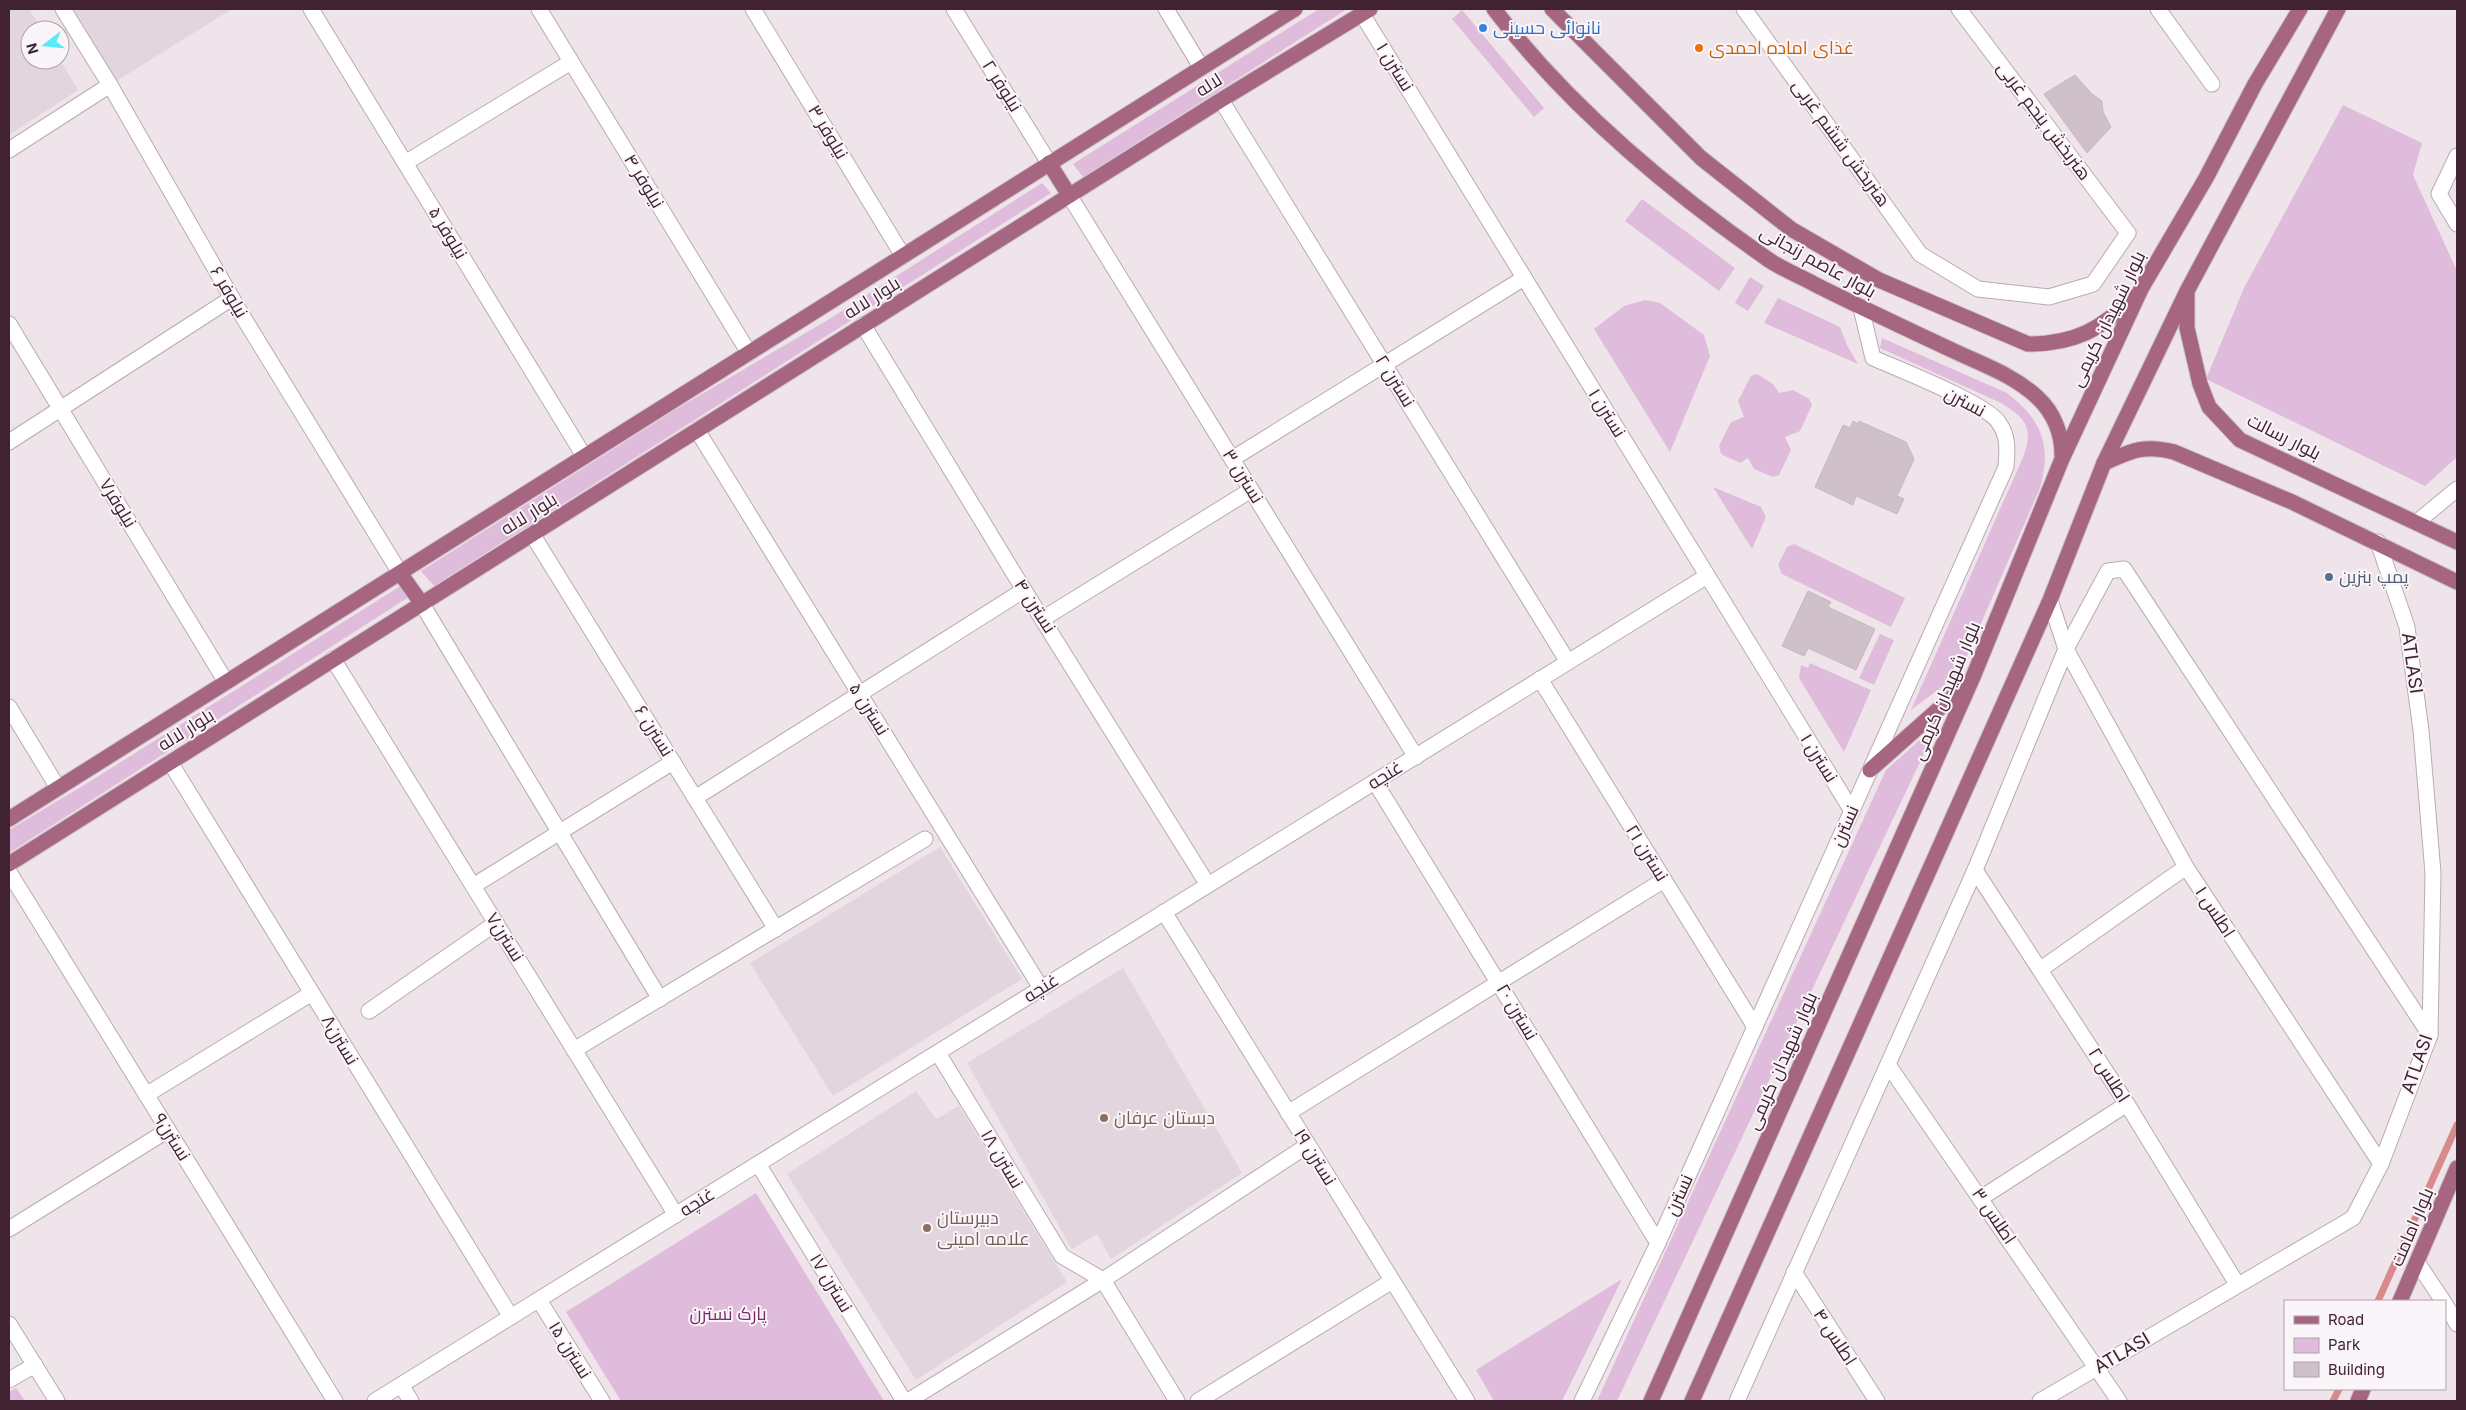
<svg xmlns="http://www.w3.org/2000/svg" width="2466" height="1410" font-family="Inter,Cairo,sans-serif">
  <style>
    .built { fill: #e2d5dd }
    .green { fill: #e0bcdc }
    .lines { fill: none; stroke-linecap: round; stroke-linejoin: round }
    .stream { stroke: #d68a8b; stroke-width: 7 }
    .building { fill: #cfc0c9; stroke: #c8b6c1 }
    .minor-casing { stroke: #baaab2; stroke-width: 17 }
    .major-casing { stroke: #cac1c5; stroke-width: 17 }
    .minor { stroke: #fff; stroke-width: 15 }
    .major { stroke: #a66681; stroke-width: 15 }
    .shop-dot { fill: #3f7fe0; stroke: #faf5f9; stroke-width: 2 }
    .food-dot { fill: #e8710a; stroke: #faf5f9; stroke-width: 2 }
    .service-dot { fill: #5c6f8a; stroke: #faf5f9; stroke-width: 2 }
    .education-dot { fill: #8d6e63; stroke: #faf5f9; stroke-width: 2 }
    .labels { text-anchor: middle; stroke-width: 4; stroke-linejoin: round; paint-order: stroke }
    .shop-label { font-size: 18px; fill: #366cbe; stroke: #faf5f9; text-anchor: start }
    .food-label { font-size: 18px; fill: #c56008; stroke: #faf5f9; text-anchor: start }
    .street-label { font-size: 18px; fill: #412230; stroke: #faf5f9 }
    .service-label { font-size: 18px; fill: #4e5e75; stroke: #faf5f9; text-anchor: start }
    .education-label { font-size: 18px; fill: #785e54; stroke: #faf5f9; text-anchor: start }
    .park-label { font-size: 18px; fill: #7b2a69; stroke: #faf5f9 }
  </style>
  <rect width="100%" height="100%" fill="#eee4ea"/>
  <g class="built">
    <path d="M9,9H29L42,30H30V60H60L78,90L9,135Z"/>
    <path d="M63,9H232L110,85Z"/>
    <path d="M940,847L1022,979L833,1096L750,963Z"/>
    <path d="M1123,968L1242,1173L1111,1259L1097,1234L1072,1249L967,1063Z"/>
    <path d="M916,1091L936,1119L959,1106L1067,1282L916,1380L787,1174Z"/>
  </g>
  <g class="green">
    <path d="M1319,9H1347L1083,177L1073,164Z"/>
    <path d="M1462,10L1544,108L1534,117L1452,19Z"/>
    <path d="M2343,105L2422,143L2413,175L2457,271V457L2425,486L2206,379L2244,288Z"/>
    <path d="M1042,183L1051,193L434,586L421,571L678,408L826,321Z"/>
    <path d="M1642,199L1735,268L1719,291L1625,221Z"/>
    <path d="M1750,277L1764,286L1748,311L1735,303Z"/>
    <path d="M1778,298L1840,327L1847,345L1858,364L1764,323Z"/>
    <path d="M1645,300L1660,303L1704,335L1710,356L1670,452L1594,329L1624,306Z"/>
    <path d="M1882,338L2007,393C2042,420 2052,446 2040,488L1959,674L1911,710L2024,455C2034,427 2024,417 2001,403L1880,348Z"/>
    <path d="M1757,374L1773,384L1779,393L1793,390L1809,399L1812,405L1800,431L1785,437L1791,450L1779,475L1773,477L1754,469L1748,458L1740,463L1721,454L1719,446L1731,422L1744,417L1738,401L1751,376Z"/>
    <path d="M1713,487L1761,507L1766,517L1752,549Z"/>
    <path d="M1794,544L1905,598L1891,627L1782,574L1778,565L1787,547Z"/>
    <path d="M402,585L412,595L9,853V830L89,782Z"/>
    <path d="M1880,634L1894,640L1874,685L1859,678Z"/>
    <path d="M1810,663L1871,690L1844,752L1799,678L1801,665L1808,668Z"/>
    <path d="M1938,724L1617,1401H1597L1886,770Z"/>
    <path d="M756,1193L884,1401H621L566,1312Z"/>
    <path d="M1622,1279L1562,1401H1494L1476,1370Z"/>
    <path d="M16,1388L25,1401H9V1392Z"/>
  </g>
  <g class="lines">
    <g class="stream">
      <path d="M2378,1301L2457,1125"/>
      <path d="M2333,1401L2339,1389"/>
    </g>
  </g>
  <g class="building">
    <path d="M2075,75L2092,94L2102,101L2103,112L2111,127L2087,153L2044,94Z"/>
    <path d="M1853,421L1858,424L1859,421L1906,442L1914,459L1897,496L1904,499L1897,514L1856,496L1853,505L1815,487L1843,425L1850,428Z"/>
    <path d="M1808,591L1831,602L1828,607L1875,629L1856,670L1808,648L1804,656L1782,646Z"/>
  </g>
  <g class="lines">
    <defs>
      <g id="minor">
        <path d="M63,9L110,85L240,312L400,573"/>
        <path d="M311,9L584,456"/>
        <path d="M539,9L749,353"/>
        <path d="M753,9L903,256"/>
        <path d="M954,9L1049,163"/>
        <path d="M1166,9L1201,67"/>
        <path d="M1744,9L1920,254L1978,289L2049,297L2093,284L2128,233L1959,9"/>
        <path d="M2158,9L2212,84"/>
        <path d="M1362,14L1852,811"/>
        <path d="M1221,100L1568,662"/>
        <path d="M9,150L110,85"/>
        <path d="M2457,156L2439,194L2457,224"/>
        <path d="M405,163L571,62"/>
        <path d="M1069,195L1416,757"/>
        <path d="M9,324L226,682"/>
        <path d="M863,325L1024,590L1208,885"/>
        <path d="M697,430L1041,988"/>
        <path d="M9,442L232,298"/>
        <path d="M1232,459L1524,278"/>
        <path d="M2417,522L2457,489"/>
        <path d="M532,534L776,929"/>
        <path d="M2050,600L2066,649L2186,867L2381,1164"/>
        <path d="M422,604L660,999"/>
        <path d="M1044,618L1251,490"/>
        <path d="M333,659L676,1215"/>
        <path d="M1540,679L1755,1027"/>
        <path d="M9,707L58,788"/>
        <path d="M170,762L511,1317"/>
        <path d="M1375,782L1658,1243"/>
        <path d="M695,798L1024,590"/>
        <path d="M1975,870L2127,1104L2237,1284"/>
        <path d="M9,872L335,1401"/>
        <path d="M473,886L673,762"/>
        <path d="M1164,912L1467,1401"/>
        <path d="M2041,969L2186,867"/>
        <path d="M369,1011L496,923"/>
        <path d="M574,1050L925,839"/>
        <path d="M938,1053L1062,1256L1103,1280L1177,1401"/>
        <path d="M1889,1066L2119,1401"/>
        <path d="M146,1095L312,993"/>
        <path d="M1288,1113L1664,880"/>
        <path d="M758,1164L904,1401"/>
        <path d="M1981,1198L2127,1104"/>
        <path d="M9,1229L168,1130"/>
        <path d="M2417,1262L2443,1301"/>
        <path d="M1794,1272L1877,1401"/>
        <path d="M539,1300L602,1401"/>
        <path d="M2445,1304L2457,1324"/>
        <path d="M9,1324L57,1401"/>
        <path d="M9,1380L35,1365"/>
        <path d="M401,1385L411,1401"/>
        <path d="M375,1401L1707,576"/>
        <path d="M908,1401L1103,1280L1308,1145"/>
        <path d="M1198,1401L1392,1281"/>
        <path d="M1582,1401L1658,1243L2006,467C2007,451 2009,437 1999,423C1988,404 1898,369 1873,358L1861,308"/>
        <path d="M1737,1401L1975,870L2066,649L2108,571L2124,569L2430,1035"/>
        <path d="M2040,1401L2353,1218L2381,1164L2430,1035L2433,873L2421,730L2407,627L2378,542"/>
      </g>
      <g id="major">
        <path d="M1494,9C1568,106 1666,188 1766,258C1781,269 1800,276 1816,285C1862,308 1909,330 1956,352C1984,365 2015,376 2038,398C2054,413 2062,434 2062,455"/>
        <path d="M1552,9L1701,158L1791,229L1879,280L2028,344C2073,344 2102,330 2133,297"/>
        <path d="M1049,163L1069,195"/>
        <path d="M2187,294V328L2200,384L2209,407L2240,440L2457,542"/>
        <path d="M2104,463C2131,451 2144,444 2174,452L2292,502L2457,582"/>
        <path d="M400,573L422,604"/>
        <path d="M1870,770L1969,682"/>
        <path d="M9,819L1295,9"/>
        <path d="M9,864L1221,100L1370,9"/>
        <path d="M2400,1301L2457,1168"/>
        <path d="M1651,1401L1973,677L2062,459L2141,289L2206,178L2255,84L2300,9"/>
        <path d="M1692,1401L2050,600L2104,463L2187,291L2338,9"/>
        <path d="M2358,1401L2363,1389"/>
      </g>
    </defs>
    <use href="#minor" class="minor-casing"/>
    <use href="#major" class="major-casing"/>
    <use href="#minor" class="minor"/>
    <use href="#major" class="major"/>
  </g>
  <circle class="shop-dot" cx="1483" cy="28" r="5"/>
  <circle class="food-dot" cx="1699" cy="48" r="5"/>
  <circle class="service-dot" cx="2329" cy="577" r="5"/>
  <g class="education-dot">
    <circle cx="1104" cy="1118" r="5"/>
    <circle cx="927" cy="1228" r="5"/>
  </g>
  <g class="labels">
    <g class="shop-label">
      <text x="1493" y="34">نانوائی حسینی</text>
    </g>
    <g class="food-label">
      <text x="1709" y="54">غذای اماده احمدی</text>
    </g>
    <g class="street-label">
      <text transform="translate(1395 67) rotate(58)" y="6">نسترن ۱</text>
      <text transform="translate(1209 85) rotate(-32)" y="6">لاله</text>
      <text transform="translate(1002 86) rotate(58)" y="6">نیلوفر ۲</text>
      <text transform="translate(2044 121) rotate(53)" y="6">هنربخش پنجم غربی</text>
      <text transform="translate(828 132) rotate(59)" y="6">نیلوفر ۳</text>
      <text transform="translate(1841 143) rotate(54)" y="6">هنربخش ششم غربی</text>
      <text transform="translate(644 181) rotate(59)" y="6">نیلوفر ۴</text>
      <text transform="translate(448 233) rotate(59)" y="6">نیلوفر ۵</text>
      <text transform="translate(1818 262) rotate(29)" y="6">بلوار عاصم زنجانی</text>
      <text transform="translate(229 292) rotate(60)" y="6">نیلوفر ۶</text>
      <text transform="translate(872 298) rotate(-32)" y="6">بلوار لاله</text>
      <text transform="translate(2108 319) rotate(-64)" y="6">بلوار شهیدان کریمی</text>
      <text transform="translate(1395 381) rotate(58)" y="6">نسترن ۲</text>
      <text transform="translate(1965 402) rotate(28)" y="6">نسترن</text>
      <text transform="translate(1607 413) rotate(58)" y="6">نسترن ۱</text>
      <text transform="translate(2284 437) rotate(27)" y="6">بلوار رسالت</text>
      <text transform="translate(1243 476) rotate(58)" y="6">نسترن ۳</text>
      <text transform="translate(118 503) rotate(59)" y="6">نیلوفر۷</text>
      <text transform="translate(529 514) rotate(-32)" y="6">بلوار لاله</text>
      <text transform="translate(1035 606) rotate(57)" y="6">نسترن ۴</text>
      <text transform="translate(2412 663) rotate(82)" y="6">ATLASI</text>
      <text transform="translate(1946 691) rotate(-67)" y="6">بلوار شهیدان کریمی</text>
      <text transform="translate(869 709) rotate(58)" y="6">نسترن ۵</text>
      <text transform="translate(186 730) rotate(-32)" y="6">بلوار لاله</text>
      <text transform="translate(654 731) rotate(58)" y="6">نسترن ۶</text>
      <text transform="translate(1819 758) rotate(58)" y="6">نسترن ۱</text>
      <text transform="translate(1385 775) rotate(-32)" y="6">غنچه</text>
      <text transform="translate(1845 826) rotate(-66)" y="6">نسترن</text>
      <text transform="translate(1647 853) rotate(58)" y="6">نسترن ۲۱</text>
      <text transform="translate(2215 912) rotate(57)" y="6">اطلس ۱</text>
      <text transform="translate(505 937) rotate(58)" y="6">نسترن۷</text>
      <text transform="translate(1041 988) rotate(-32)" y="6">غنچه</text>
      <text transform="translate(1517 1012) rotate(59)" y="6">نسترن ۲۰</text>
      <text transform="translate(340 1040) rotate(59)" y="6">نسترن۸</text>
      <text transform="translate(1782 1061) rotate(-66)" y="6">بلوار شهیدان کریمی</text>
      <text transform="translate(2417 1064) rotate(-71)" y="6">ATLASI</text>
      <text transform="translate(2109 1075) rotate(58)" y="6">اطلس ۲</text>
      <text transform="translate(172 1137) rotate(58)" y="6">نسترن۹</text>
      <text transform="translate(1315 1157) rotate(58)" y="6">نسترن ۱۹</text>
      <text transform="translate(1002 1159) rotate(59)" y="6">نسترن ۱۸</text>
      <text transform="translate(1679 1195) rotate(-66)" y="6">نسترن</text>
      <text transform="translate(697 1202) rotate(-32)" y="6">غنچه</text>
      <text transform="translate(1994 1216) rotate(56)" y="6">اطلس ۳</text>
      <text transform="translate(2412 1227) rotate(-67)" y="6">بلوار امامت</text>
      <text transform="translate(831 1283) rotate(59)" y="6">نسترن ۱۷</text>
      <text transform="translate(1835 1337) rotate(57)" y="6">اطلس ۴</text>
      <text transform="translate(570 1350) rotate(58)" y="6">نسترن ۱۵</text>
      <text transform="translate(2122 1353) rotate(-31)" y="6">ATLASI</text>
    </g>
    <g class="service-label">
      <text x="2339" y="583">پمپ بنزین</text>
    </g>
    <g class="education-label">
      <text x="1114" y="1124">دبستان عرفان</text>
      <text x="937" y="1224">دبیرستان<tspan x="937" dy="21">علامه امینی</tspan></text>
    </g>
    <g class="park-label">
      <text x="728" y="1320">پارک نسترن</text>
    </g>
  </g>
  <rect width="2466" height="1410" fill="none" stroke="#412230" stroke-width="20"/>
  <rect x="2284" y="1300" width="162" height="90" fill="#faf5f9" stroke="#b0a1a9"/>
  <rect x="2294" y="1316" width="25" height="8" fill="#a66681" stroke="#b0a1a9"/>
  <text x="2328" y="1325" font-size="15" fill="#412230">Road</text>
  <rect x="2294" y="1338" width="25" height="15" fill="#e0bcdc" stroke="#b0a1a9"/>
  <text x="2328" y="1350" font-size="15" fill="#412230">Park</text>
  <rect x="2294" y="1362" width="25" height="15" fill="#cfc0c9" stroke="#b0a1a9"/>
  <text x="2328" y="1375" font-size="15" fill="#412230">Building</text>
  <g transform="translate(45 45) rotate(254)"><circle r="24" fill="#faf5f9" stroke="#b0a1a9"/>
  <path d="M0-4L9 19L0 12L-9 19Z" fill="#58ecf9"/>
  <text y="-8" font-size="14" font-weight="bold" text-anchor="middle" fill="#412230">N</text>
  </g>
</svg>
